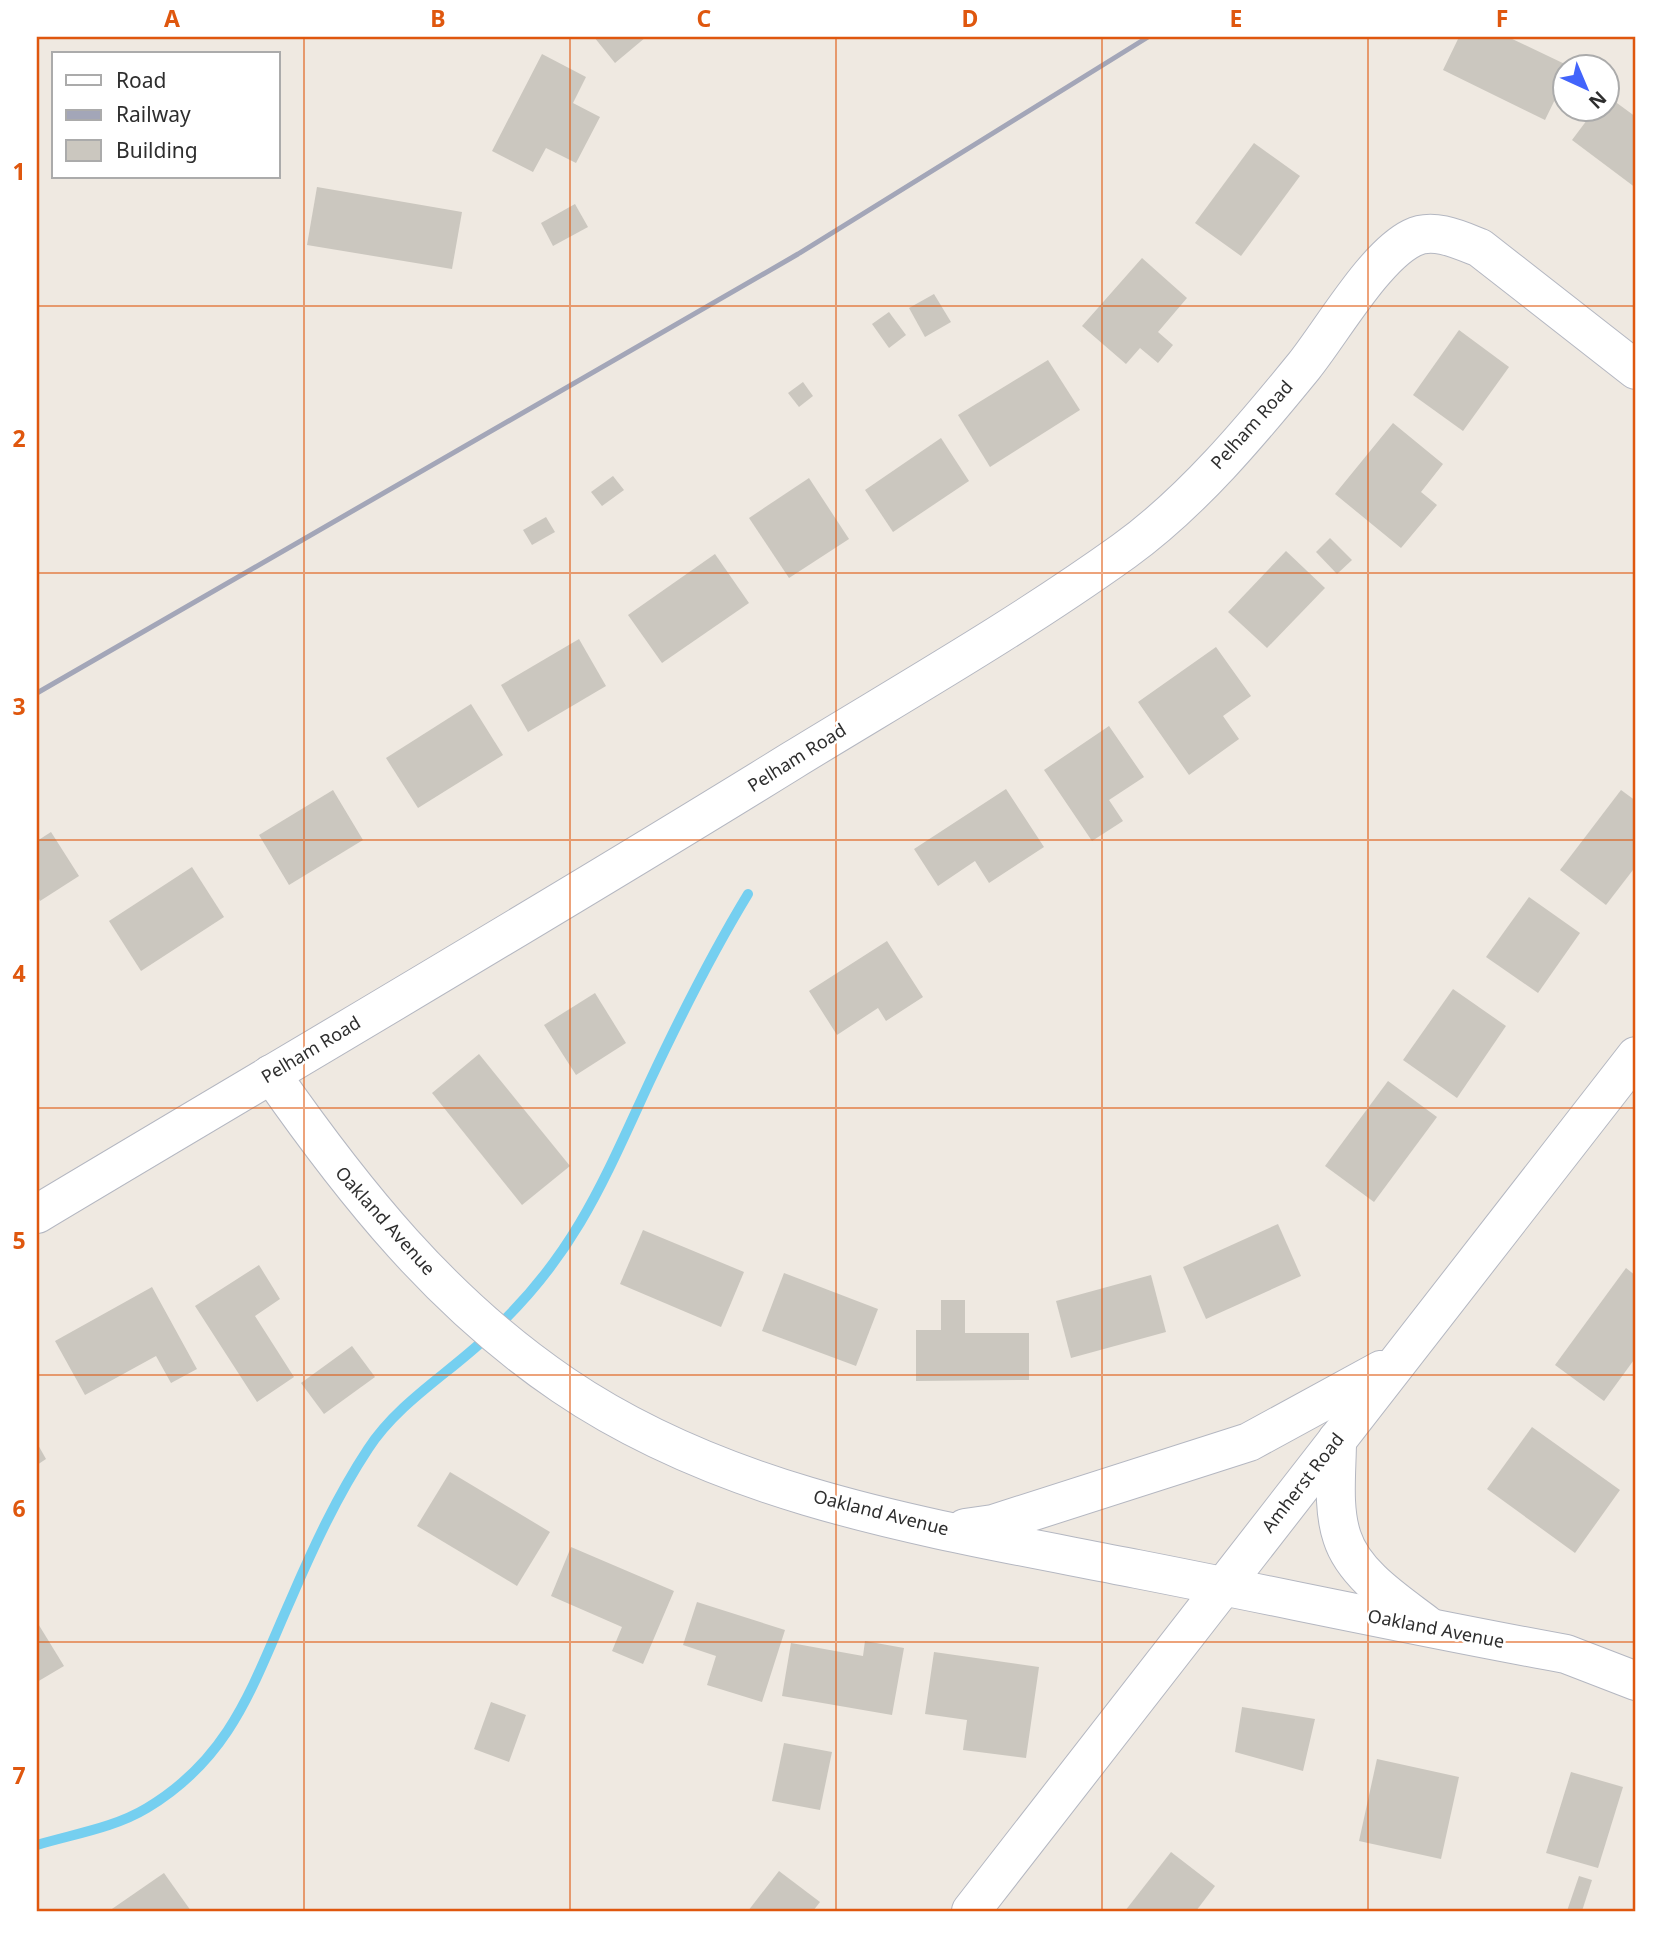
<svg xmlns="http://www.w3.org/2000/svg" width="1673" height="1948" font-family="'Noto Sans',sans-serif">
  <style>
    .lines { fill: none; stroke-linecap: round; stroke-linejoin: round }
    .stream { stroke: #75cff0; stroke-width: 10 }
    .building { fill: #cbc7bf }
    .street-casing { stroke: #b4b7c1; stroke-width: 40 }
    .street { stroke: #fff; stroke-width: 38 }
    .rail { stroke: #a3a6b8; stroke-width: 5 }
    .grid { fill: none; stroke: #df570e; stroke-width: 2; stroke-opacity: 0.55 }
    .labels { text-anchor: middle; stroke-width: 5; stroke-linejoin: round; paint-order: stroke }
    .street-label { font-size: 18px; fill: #2e2e2e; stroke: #fff }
    .neatline { fill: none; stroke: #df570e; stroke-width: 2.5 }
    .grid-label { font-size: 23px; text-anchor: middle; font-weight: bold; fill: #df570e }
  </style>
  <rect width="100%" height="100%" fill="#efe9e1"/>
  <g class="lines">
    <g class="stream">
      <path d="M499,1325C576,1251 605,1178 649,1083C679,1019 711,955 748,894"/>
      <path d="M37,1845C73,1834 114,1828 147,1808C232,1757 253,1684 291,1599C313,1548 337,1496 368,1449C398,1403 448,1374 487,1337"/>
    </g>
  </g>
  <g class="building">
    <path d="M594,37H646L615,63Z"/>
    <path d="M1459,37H1508L1569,66H1564V81L1545,120L1443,70Z"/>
    <path d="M542,54L586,77L573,103L600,117L576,163L546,148L533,172L492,151Z"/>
    <path d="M1606,95L1636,117V188L1572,140L1596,108H1606Z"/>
    <path d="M1254,143L1300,176L1241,256L1195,223Z"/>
    <path d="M317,187L462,212L452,269L307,245Z"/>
    <path d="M575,204L588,227L553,246L541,223Z"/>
    <path d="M1142,258L1187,298L1158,332L1173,345L1158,363L1140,348L1126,364L1082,326Z"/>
    <path d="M934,294L951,322L925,337L909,308Z"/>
    <path d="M889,312L906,335L889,348L872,324Z"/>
    <path d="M1459,330L1509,367L1463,431L1413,395Z"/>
    <path d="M1048,360L1080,410L990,467L958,415Z"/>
    <path d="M803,382L813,396L799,407L788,393Z"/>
    <path d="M1393,423L1443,464L1421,492L1437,505L1401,548L1335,494Z"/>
    <path d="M941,438L969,481L893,532L865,490Z"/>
    <path d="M613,476L624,490L602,506L591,492Z"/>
    <path d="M809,478L849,539L789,578L749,518Z"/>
    <path d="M546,517L555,532L532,545L523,530Z"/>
    <path d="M1330,538L1352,560L1337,574L1316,552Z"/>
    <path d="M1286,551L1325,588L1267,648L1228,612Z"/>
    <path d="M715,554L749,603L662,663L628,615Z"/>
    <path d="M579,639L606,686L528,732L501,685Z"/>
    <path d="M1216,647L1251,696L1223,716L1239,739L1189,775L1138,702Z"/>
    <path d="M471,704L503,755L418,808L386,758Z"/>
    <path d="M1109,726L1144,777L1109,800L1123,821L1092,841L1044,770Z"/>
    <path d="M1006,789L1044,847L989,883L975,861L938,886L914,849Z"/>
    <path d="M333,790L363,840L289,885L259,835Z"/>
    <path d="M1621,790L1636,801V866L1606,905L1560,870Z"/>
    <path d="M51,832L79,876L40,901L37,895V841Z"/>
    <path d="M192,867L224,917L141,971L109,921Z"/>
    <path d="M1529,897L1580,933L1538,993L1486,957Z"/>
    <path d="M887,941L923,997L886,1021L878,1008L837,1035L809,991Z"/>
    <path d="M1453,989L1506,1026L1457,1098L1403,1060Z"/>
    <path d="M595,993L626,1043L576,1075L544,1025Z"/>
    <path d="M479,1054L570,1166L522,1205L432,1093Z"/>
    <path d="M1388,1081L1437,1117L1374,1202L1325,1166Z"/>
    <path d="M1278,1224L1301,1276L1206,1319L1183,1267Z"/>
    <path d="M643,1230L744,1272L721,1327L620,1284Z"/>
    <path d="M259,1265L280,1299L255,1316L294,1377L257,1402L195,1306Z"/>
    <path d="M1626,1268L1636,1276V1357L1604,1401L1555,1365Z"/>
    <path d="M784,1273L878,1309L856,1366L762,1331Z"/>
    <path d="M1151,1275L1166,1332L1071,1358L1056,1301Z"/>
    <path d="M152,1287L197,1369L171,1383L156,1356L85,1395L55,1341Z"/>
    <path d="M941,1300H965V1333H1029V1380L916,1381V1330H941Z"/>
    <path d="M352,1346L375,1377L324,1414L301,1383Z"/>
    <path d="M1532,1427L1620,1490L1575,1553L1487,1489Z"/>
    <path d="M37,1443L46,1459L37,1465Z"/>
    <path d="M450,1472L550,1532L517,1586L417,1526Z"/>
    <path d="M571,1547L674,1591L643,1664L612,1651L622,1627L551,1596Z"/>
    <path d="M697,1602L785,1630L762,1702L707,1685L716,1656L683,1645Z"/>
    <path d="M37,1622L64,1666L37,1682Z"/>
    <path d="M865,1641L904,1648L892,1715L782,1696L791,1643L863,1656Z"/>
    <path d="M934,1652L1039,1667L1026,1758L963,1750L967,1720L925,1714Z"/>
    <path d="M491,1702L526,1715L509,1762L474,1749Z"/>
    <path d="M1242,1707L1315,1719L1303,1771L1235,1752Z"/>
    <path d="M784,1743L832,1752L820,1810L772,1801Z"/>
    <path d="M1377,1759L1459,1777L1441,1859L1359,1841Z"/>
    <path d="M1571,1772L1623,1787L1598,1868L1546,1853Z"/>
    <path d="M1171,1852L1215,1886L1196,1911H1125Z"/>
    <path d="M779,1871L820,1902L813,1911H748Z"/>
    <path d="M164,1873L191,1911H109Z"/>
    <path d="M1579,1876L1592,1880L1582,1911H1567Z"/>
  </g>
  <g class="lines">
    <defs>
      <g id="street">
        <path d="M271,1074C354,1193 442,1303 563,1385C732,1500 941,1530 1137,1569C1280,1597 1423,1628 1566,1654L1636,1681"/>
        <path d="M37,1214C289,1063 543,915 793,760C904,692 1018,627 1124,551C1192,502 1251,431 1304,366C1332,331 1374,257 1412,238C1433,227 1460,240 1480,248L1636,370"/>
        <path d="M1337,1440C1337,1471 1332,1507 1342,1537C1354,1575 1397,1602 1427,1625"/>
        <path d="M965,1528L993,1524L1249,1442L1381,1370"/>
        <path d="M971,1911L1636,1056"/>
      </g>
    </defs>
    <use href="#street" class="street-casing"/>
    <use href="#street" class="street"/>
    <path class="rail" d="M37,693L798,254L1148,37"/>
  </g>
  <path class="grid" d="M304,37V1911M570,37V1911M836,37V1911M1102,37V1911M1368,37V1911M37,306H1636M37,573H1636M37,840H1636M37,1108H1636M37,1375H1636M37,1642H1636"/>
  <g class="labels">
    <g class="street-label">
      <text transform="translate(1252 425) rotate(-48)" y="6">Pelham Road</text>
      <text transform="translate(797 758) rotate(-32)" y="6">Pelham Road</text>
      <text transform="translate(311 1050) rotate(-31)" y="6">Pelham Road</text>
      <text transform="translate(385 1221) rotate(48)" y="6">Oakland Avenue</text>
      <text transform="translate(1303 1483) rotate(-52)" y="6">Amherst Road</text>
      <text transform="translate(881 1513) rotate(14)" y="6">Oakland Avenue</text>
      <text transform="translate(1436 1629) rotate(11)" y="6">Oakland Avenue</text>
    </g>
  </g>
  <rect width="1673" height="1948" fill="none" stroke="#ffffff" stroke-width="77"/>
  <rect x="52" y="52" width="228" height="126" fill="#ffffff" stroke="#ababab" stroke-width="2"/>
  <rect x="66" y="75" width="35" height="10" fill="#ffffff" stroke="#ababab" stroke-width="2"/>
  <text x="116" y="88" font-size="21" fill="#2e2e2e">Road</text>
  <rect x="66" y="110" width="35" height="10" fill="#a3a6b8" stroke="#ababab" stroke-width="2"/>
  <text x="116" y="122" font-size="21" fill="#2e2e2e">Railway</text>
  <rect x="66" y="140" width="35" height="21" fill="#cbc7bf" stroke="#ababab" stroke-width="2"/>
  <text x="116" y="158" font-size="21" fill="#2e2e2e">Building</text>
  <g transform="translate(1586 88) rotate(136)"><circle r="33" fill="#ffffff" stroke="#ababab" stroke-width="2"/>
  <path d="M0-5L12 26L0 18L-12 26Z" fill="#4264fb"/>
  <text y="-10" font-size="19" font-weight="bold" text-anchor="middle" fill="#2e2e2e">N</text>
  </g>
  <rect x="38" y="38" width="1596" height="1872" class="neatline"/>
  <g class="grid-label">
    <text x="172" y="27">A</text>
    <text x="438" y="27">B</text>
    <text x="704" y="27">C</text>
    <text x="970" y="27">D</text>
    <text x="1236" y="27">E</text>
    <text x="1502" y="27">F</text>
    <text x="19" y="180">1</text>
    <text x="19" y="447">2</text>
    <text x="19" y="715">3</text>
    <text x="19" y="982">4</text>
    <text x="19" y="1249">5</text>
    <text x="19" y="1517">6</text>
    <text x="19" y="1784">7</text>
  </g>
</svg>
